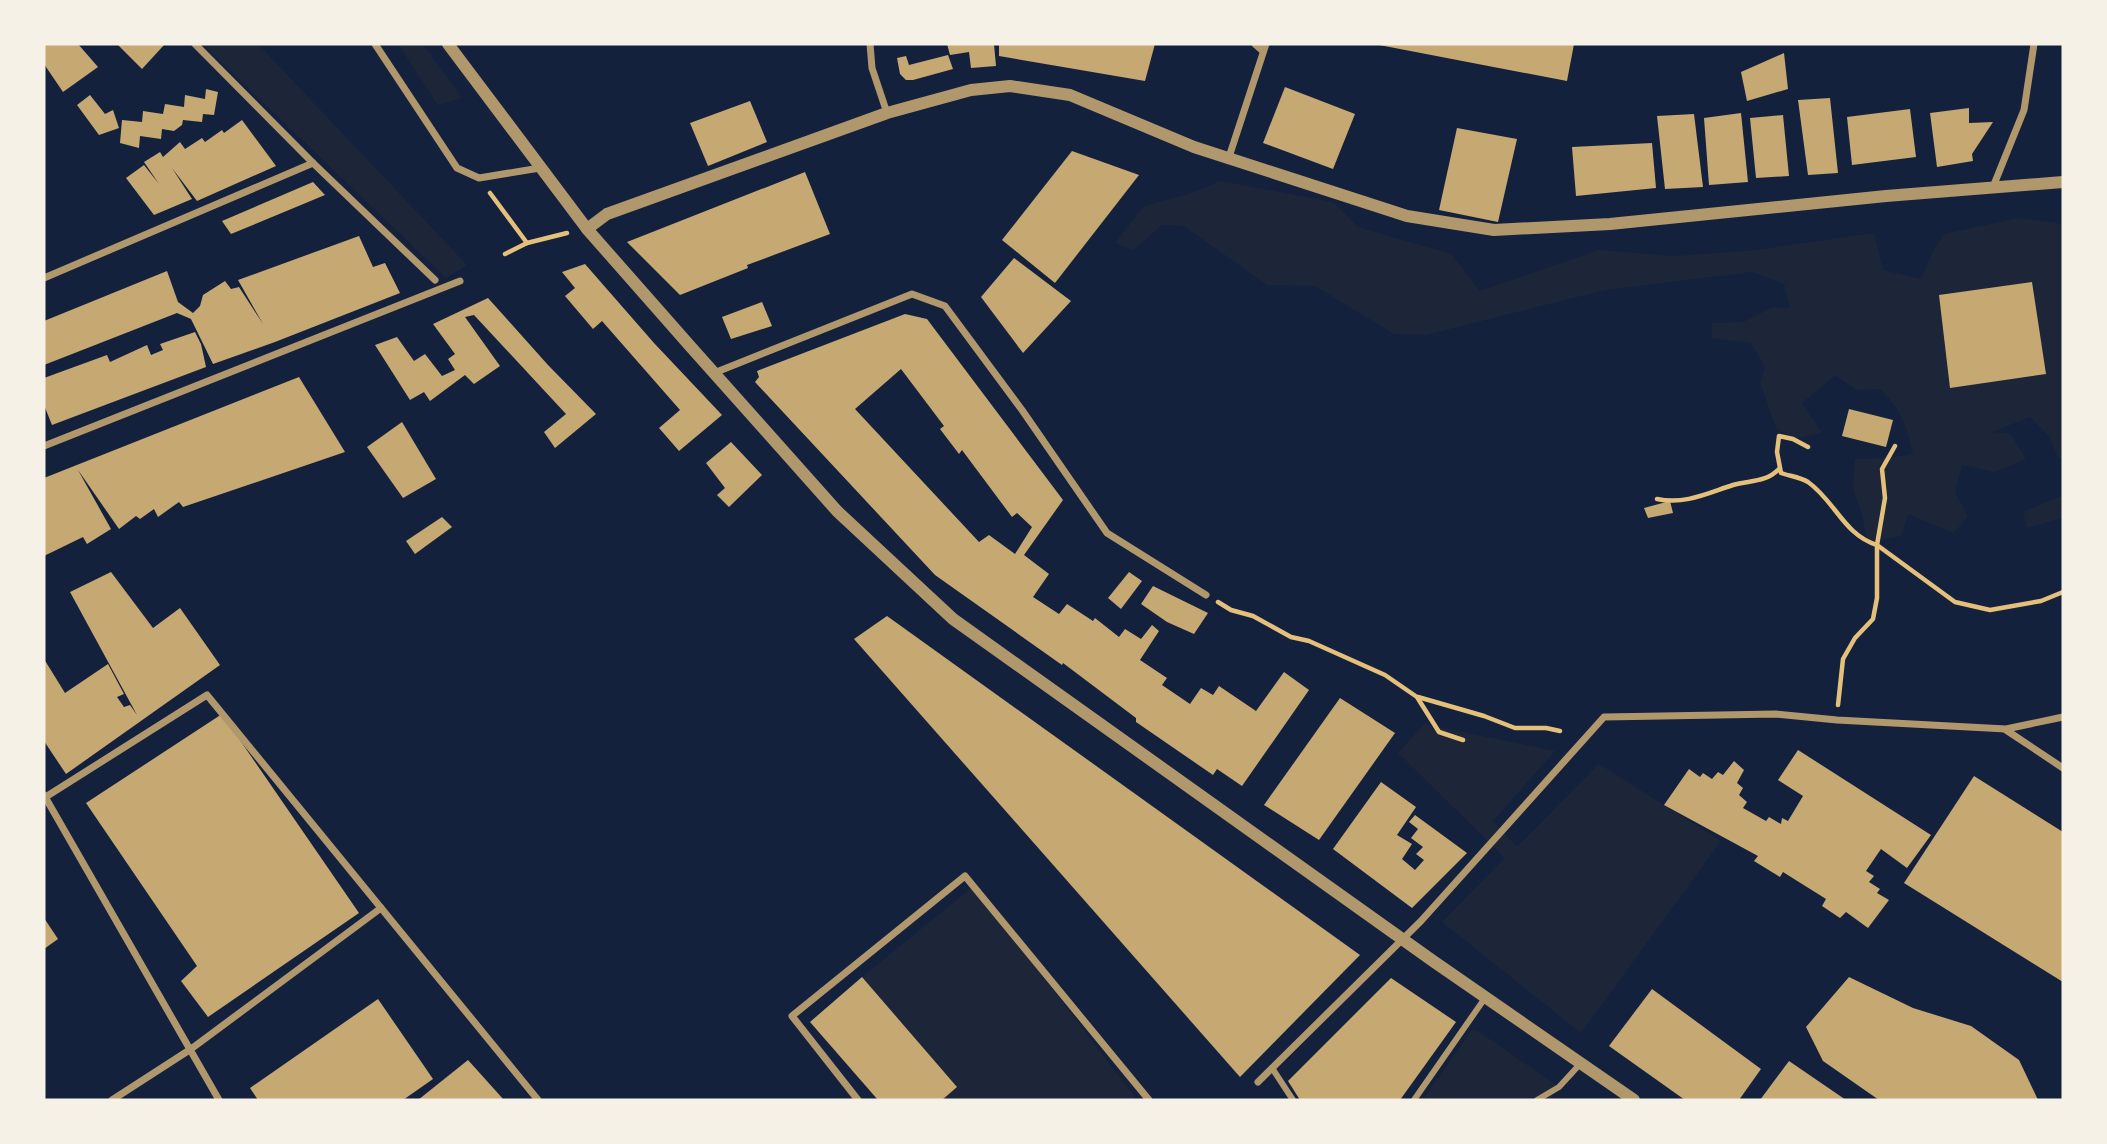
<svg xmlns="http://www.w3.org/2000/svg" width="2107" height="1144" font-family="Helvetica,sans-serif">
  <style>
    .green { fill: #1d2539 }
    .building { fill: #c6a872; fill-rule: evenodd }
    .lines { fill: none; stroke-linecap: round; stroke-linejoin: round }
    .path { stroke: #e5c07b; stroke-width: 4.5 }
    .pedestrian { stroke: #b1986c; stroke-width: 6 }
    .minor { stroke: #b1986c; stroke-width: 7 }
    .tertiary { stroke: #b1986c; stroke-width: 12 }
  </style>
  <rect width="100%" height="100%" fill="#14213d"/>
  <g class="green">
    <path d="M202,44H258L467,265L446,278Z"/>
    <path d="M398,44H423L462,98L438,105Z"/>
    <path d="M1220,181L1333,202L1358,227L1451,254L1480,291L1599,250L1672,256L1748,251L1874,233L1883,270L1921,279L1933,251L1944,234L2018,218L2063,224V460L2057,456L2050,437L2030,417L1992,432L2010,433L2026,459L1994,472L1962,465L1955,492L1968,516L1954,533L1908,514L1901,536L1867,542L1862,515L1853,489L1855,459L1888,458L1913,454C1908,427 1900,408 1880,389L1856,390L1835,375L1802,403L1822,433L1793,439L1776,428L1760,382L1765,367L1751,343L1712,338V323L1743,322L1771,308H1790L1784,284L1752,272L1605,290L1426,335L1394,334L1315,286L1267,285L1184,226L1162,225L1133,250L1115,243L1144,206L1186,195Z"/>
    <path d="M2063,495V518L2027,528L2023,512Z"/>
    <path d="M1424,724L1555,751L1493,821L1517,847L1599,764L1721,841L1581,1033L1442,922L1505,858L1398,753Z"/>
    <path d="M974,886L1137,1100H942L957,1087L862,977Z"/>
    <path d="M1472,1030L1478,1031L1559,1087L1550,1100H1423Z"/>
  </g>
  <g class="building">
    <path d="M44,44H78L98,67L63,92L44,64Z"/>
    <path d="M117,44H165L142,69Z"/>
    <path d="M947,44H994L996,66L971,68L969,52L950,55Z"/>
    <path d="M999,44H1155L1145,81L999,56Z"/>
    <path d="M1374,44H1574L1567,81Z"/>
    <path d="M1784,53L1788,89L1747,101L1741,72Z"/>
    <path d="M948,55L953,69L913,80H906L900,74L897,58L906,56L909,65Z"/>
    <path d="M1285,87L1355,114L1333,169L1263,143Z"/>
    <path d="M206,89L218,92L214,115L203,114L202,122L183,120L182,125L174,131L162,129L161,139L140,136L139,148L120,143L122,120L142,122L143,111L163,114L165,104L184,107L185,95L205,99Z"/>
    <path d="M90,95L105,114L113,110L119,128L99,135L77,105Z"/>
    <path d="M1830,98L1838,173L1808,175L1798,100Z"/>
    <path d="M750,101L767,142L708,166L690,123Z"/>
    <path d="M1969,108V123L1993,122L1972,154L1973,161L1937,167L1930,113Z"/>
    <path d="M1910,109L1916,157L1852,165L1847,117Z"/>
    <path d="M1741,113L1748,182L1709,185L1704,118Z"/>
    <path d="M1694,114L1703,187L1665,189L1657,116Z"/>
    <path d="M1783,115L1789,176L1756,178L1750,118Z"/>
    <path d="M242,120L276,166L197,201L172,168L192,199L154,215L126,178L144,165L159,184L144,162L160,152L163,157L180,142L185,149L202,138L205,142L222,130L224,133Z"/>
    <path d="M1457,128L1517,139L1498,222L1439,210Z"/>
    <path d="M1652,143L1656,188L1576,196L1572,147Z"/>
    <path d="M1072,151L1139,175L1055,283L1002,240Z"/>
    <path d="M805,172L830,234L747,265L748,268L680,295L627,242Z"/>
    <path d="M313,182L325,195L231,234L222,221Z"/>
    <path d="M359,236L373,267L385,263L400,293L275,342L213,364L191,319L177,313L44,365V321L167,271L178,302L193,313L200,306L203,295L225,281L231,289L239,287L263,324L238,280Z"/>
    <path d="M1014,258L1071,301L1023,353L981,297Z"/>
    <path d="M585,264L654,343L722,415L679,451L659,428L680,410L602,321L593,329L565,296L575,288L562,272Z"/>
    <path d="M2032,282L2046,374L1950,388L1939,295Z"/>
    <path d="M488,298L548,365L596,414L555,448L544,432L566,414L474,315L465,317L500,366L474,384L465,375L430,401L424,392L410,400L375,345L397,337L414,361L425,354L442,376L455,370L448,359L455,354L433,324Z"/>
    <path d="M762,302L772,326L731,339L722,317Z"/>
    <path d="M905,314L927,319L1063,500L1024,555L1049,574L1033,597L1059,614L1067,604L1093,621L1095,618L1119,637L1125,629L1141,639L1152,625L1159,631L1140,660L1167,678L1162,685L1190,704L1201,688L1213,695L1219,686L1256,711L1284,672L1309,690L1242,786L1217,769L1213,775L1136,722V718L1063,663L1062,665L935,575L755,382L759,377L757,371ZM901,369L944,426L940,429L959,454L962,450L1012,517L1017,513L1032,527L1015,554L989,535L979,542L855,409Z"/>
    <path d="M195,332L201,344L206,367L52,425L44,405V378L107,355L110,362L147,345L151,355L163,350L160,344Z"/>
    <path d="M299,377L345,452L183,507L179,502L158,517L154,509L140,519L136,516L119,529L78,470L111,529L87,544L83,537L44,556V478Z"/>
    <path d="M1849,409L1893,420L1886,447L1842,436Z"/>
    <path d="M402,422L436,479L403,498L367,447Z"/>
    <path d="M731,442L762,475L729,507L717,495L725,488L706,463Z"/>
    <path d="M1670,501L1673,513L1648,518L1644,508Z"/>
    <path d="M442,517L452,527L415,554L406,541Z"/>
    <path d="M111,572L153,628L180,608L220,665L66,774L44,741V659L65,693L108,664L124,694L117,697L124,707L130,705L137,715L70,592Z"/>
    <path d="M1129,572L1142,581L1121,609L1108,598Z"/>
    <path d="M1153,586L1208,613L1194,634L1167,622L1141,604Z"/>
    <path d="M887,616L1360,955L1240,1077L854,639Z"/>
    <path d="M1340,698L1395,733L1319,840L1264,805Z"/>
    <path d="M222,714L359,913L208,1017L181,981L197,966L86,803Z"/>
    <path d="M1798,750L1931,835L1907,868L1881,849L1866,871L1874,876L1869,882L1880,889L1877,893L1889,900L1868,928L1846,912L1840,918L1822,906L1826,899L1783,872L1780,877L1754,861L1758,856L1664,805L1689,769L1700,777L1703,773L1712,779L1718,772L1723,775L1734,761L1744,770L1737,783L1743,788L1739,795L1747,802L1743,808L1766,821L1769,817L1781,824L1782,818L1788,821L1803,796L1778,780Z"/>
    <path d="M1974,776L2063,832V982L1904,883Z"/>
    <path d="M1381,782L1416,807L1397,835L1412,844L1402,859L1415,870L1424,860L1416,854L1423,847L1411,838L1418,829L1409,822L1415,815L1467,853L1412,908L1333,849Z"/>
    <path d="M44,918L58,939L44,949Z"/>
    <path d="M862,977L957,1087L942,1100H878L810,1022Z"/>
    <path d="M1849,977L1913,1008L1971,1026L2019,1060L2038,1100H1879L1823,1061L1806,1027Z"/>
    <path d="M1391,978L1456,1022L1400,1100H1300L1288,1081Z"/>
    <path d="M1652,989L1761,1069L1739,1100H1685L1609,1046Z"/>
    <path d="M378,999L433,1079L403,1100H258L250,1088Z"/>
    <path d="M468,1060L504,1100H418Z"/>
    <path d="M1789,1061L1846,1100H1760Z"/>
  </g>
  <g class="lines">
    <g class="path">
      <path d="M490,193L527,243"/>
      <path d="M505,254L527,243L567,233"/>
      <path d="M1895,446L1882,469L1885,498L1877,545L1955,602L1990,610L2041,601L2063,592"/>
      <path d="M1808,447L1793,439L1779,436L1777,452L1781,473C1789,476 1800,477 1808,482C1835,501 1844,535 1877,545V598L1873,619L1855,638L1843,659L1838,705"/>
      <path d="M1657,499C1685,505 1708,493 1733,485C1750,480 1765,483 1779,469"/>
      <path d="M1218,602L1231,610L1253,616L1291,637L1309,641L1385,675L1417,697L1439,732L1463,740"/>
      <path d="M1418,697L1484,716L1515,728H1546L1560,731"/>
    </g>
    <g class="pedestrian">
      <path d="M1272,1068L1293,1100"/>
      <path d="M1414,1100L1485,998"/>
      <path d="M1537,1100L1559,1087L1581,1063"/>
    </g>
    <g class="minor">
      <path d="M195,44L313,163L435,280"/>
      <path d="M375,44L457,168L479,178L540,168"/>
      <path d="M870,44L872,68L887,113"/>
      <path d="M1255,44L1263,51"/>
      <path d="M1229,157L1266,44"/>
      <path d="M1993,187L2024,110L2034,44"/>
      <path d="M44,278L313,163"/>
      <path d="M714,373L912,294L945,306L1022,410L1107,533L1206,595"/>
      <path d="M44,446L460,281"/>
      <path d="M2006,730L2063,768"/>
      <path d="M44,795L219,1100"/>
      <path d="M44,798L207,695L538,1100"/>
      <path d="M1258,1082L1421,921L1604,717L1776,714L1837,720L2006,729L2063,717"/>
      <path d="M112,1100L191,1049L381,908"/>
      <path d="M858,1100L792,1016L965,876L1149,1100"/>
    </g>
    <g class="tertiary">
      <path d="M448,44L587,229L690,346L837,511L953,619L1433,961L1634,1100"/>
      <path d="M587,229L607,214L887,113L971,90L1010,86L1070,95L1194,147L1407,216L1494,230L1610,224L1886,196L2063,182"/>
    </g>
  </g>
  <rect width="2107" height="1144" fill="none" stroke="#f6f1e7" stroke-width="91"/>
</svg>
